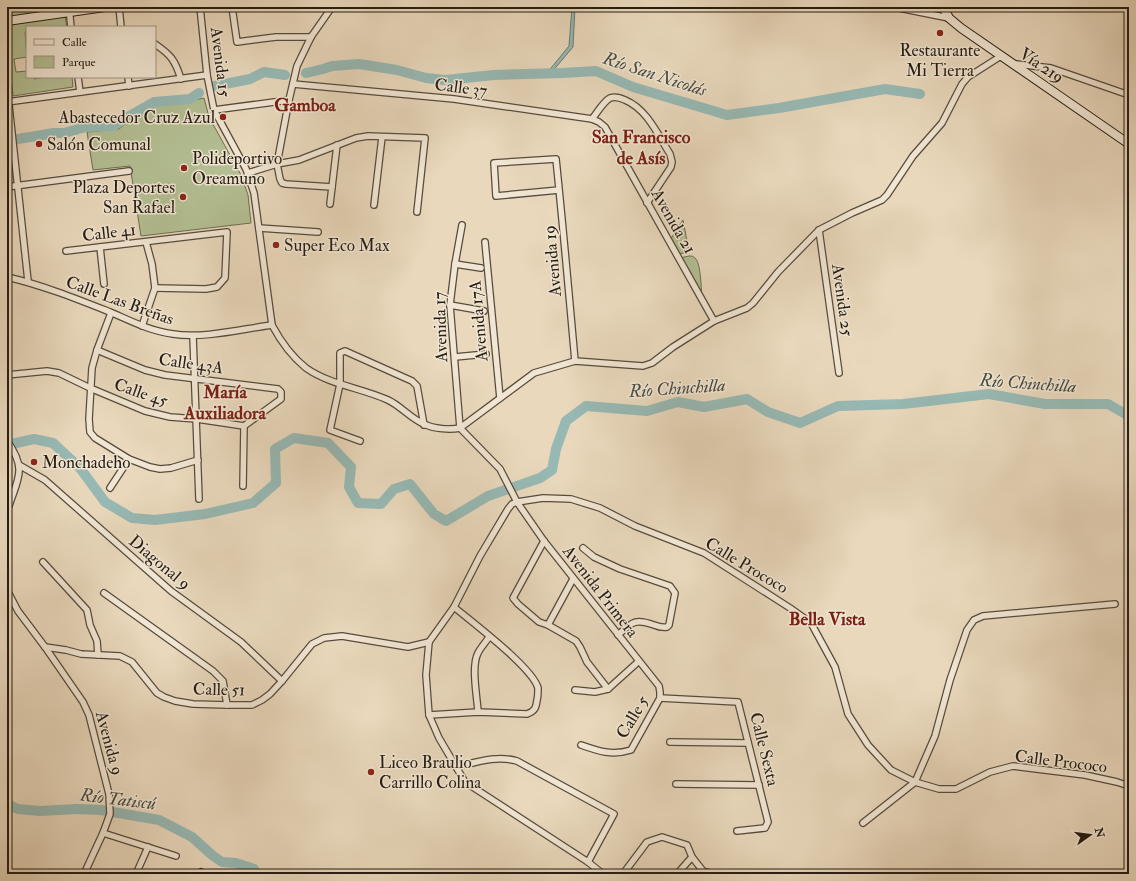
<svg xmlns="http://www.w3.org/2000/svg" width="1136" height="881" font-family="'IM FELL Double Pica',serif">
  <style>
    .green { fill: #b3bf93; stroke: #6c6e53 }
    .water { fill: #97b9b4; stroke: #697a74 }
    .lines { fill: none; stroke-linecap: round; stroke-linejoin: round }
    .river { stroke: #97b9b4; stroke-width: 10 }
    .street-casing { stroke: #564b3d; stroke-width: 8 }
    .secondary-casing { stroke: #251c13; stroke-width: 10 }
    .street { stroke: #f1e6d3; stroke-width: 5.5 }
    .secondary { stroke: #f1e6d3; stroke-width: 8 }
    .poi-dot { fill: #8f2418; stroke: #f1e6d3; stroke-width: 1.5 }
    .labels { text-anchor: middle; stroke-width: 3; stroke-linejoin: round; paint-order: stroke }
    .poi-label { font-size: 17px; fill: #251c13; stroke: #f1e6d3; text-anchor: start }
    .street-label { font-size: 17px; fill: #251c13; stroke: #f1e6d3 }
    .water-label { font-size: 18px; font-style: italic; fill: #474b43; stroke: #f1e6d3 }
    .neighbourhood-label { font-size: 18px; font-weight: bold; fill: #7a1f14; stroke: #f1e6d3 }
  </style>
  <rect width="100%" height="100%" fill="#e9d8bc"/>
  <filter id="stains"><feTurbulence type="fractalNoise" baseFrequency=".005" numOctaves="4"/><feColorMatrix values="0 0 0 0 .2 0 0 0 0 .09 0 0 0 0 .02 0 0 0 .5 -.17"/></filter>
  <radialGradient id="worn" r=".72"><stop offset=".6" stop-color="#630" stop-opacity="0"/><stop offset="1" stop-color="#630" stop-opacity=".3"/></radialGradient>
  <g class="green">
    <path d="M7,7H65L66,9L7,17Z"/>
    <path d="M65,16L67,27H27V31L25,32L27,57L14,59L16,72L27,71V77H33L34,79L46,77H72L73,87L13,96L7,41V24Z"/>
    <path d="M204,98L209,117L241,175L248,195L251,223L141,236L130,166L93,170L87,132L119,129L135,115L155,106L182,103Z"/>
    <path d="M683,220L689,252L678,254L670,240Z"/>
    <path d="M689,256C692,256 693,256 695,258C701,263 701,288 702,297L680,258Z"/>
  </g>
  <path class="water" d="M572,7H575L573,47L551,73H547L569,46Z"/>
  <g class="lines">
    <g class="river">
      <path d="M306,73L323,69L332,66L359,64L397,70L426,78L445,80L494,75L562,73L596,71L633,87L727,115L779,108L885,89L920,94"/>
      <path d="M215,86L250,79L264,72L285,75"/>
      <path d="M18,139L54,133H64L86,127L114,126L124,119L154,102L190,99L199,93"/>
      <path d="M7,445L34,439L53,443L80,468L105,502L132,518L155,520L205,514L253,503L276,483L275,449L294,438L328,443L351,467L349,487L358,503L381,504L394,489L410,484L434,514L446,521L488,496L540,478L552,470L556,449L566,421L586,406L647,411L678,402L704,407L747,399L768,412L800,423L838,406L903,404L989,394L1045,404H1108L1129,416"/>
      <path d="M7,804L18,809L40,811L77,809L101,810L159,820L192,837L212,855L222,862L236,863L254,869L257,874"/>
    </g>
    <defs>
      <g id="street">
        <path d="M69,7L71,27"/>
        <path d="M119,7L121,27"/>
        <path d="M200,7L207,75L214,110L246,169L254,193L272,325C281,342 291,356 306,368C330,385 362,388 388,400C401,406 411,419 424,424C434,429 450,430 460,428L534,373L575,361L643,366L652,363L673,347L714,321L747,308L753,303L778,272L819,230L852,213L882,200L887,195L913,156L942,123L962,84L968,77L1001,56"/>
        <path d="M232,7L237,42L276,37H311"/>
        <path d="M332,7L311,37L297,66L289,100L277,164L280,179L282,183L286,184L332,187"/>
        <path d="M894,7L949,18"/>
        <path d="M155,44C171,55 175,60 181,79"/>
        <path d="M1016,64L1051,68L1129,95"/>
        <path d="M78,77L80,92"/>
        <path d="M128,77L129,86"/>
        <path d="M293,84L454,99L592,119L599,122L605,127L714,321"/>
        <path d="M7,87L28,281"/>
        <path d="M7,102L207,75"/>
        <path d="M214,110L289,100"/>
        <path d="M592,119C597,113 603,102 610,98C615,96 621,98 625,100C647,109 658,135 670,154L672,162L671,167L647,203"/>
        <path d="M248,173L277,164L299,160L356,138L368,136L425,138L417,212"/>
        <path d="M7,187L129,171"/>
        <path d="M559,190L496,196L494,163L556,159C563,226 569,294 575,361"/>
        <path d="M330,204L337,145"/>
        <path d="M374,205L382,137"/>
        <path d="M259,228L318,232"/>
        <path d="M819,230L839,373"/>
        <path d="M485,242L500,398"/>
        <path d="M100,247L104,284"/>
        <path d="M66,251L227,232L225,278L217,287L206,289L155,288"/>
        <path d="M455,264L481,268"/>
        <path d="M7,277C42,285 77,299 110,312C131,321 150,331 173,334C202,339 242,329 272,325"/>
        <path d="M450,305L484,311"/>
        <path d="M111,313L97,350L92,368L89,419L90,432L95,438L129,459L150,467L160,469L171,468L198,460"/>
        <path d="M142,326L155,288L152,264L146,242"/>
        <path d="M193,336L199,499"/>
        <path d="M455,357L486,354"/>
        <path d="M7,375L47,371L59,373L90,388L145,411L170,417L197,419L244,426L281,399V392L278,389L165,375L145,370L97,350"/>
        <path d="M460,428L500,469L517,502L544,541L659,686L660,692V698L631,750C612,756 598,751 581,745"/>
        <path d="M460,428L450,305L455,264L462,225"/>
        <path d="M7,441C29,471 16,481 7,512"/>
        <path d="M360,441L330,430L340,384V353L345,351L412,381L417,386L424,425"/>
        <path d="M19,465L45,480L171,591L241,642L282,681"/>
        <path d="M243,486L244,426"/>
        <path d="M110,488L129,459"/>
        <path d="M544,541L513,598L518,604L539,622L548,625L576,641L580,647L587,662L608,689"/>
        <path d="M583,548L594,557L620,569L670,586L675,593L669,625L667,627C662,628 659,627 654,625C635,618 632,622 618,635"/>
        <path d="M43,562L87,610L90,625L97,641L98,655"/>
        <path d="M7,590L18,611L45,647L83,702L89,715L109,794L110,814L103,833L84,874"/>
        <path d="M104,593L213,671L223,681L227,705"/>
        <path d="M548,625L573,579"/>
        <path d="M45,647L66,650L81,654L120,656L132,662L157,693L164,697L175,701L193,704L227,705H252L262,700L270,694L282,681L312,644L324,638L342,636L408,647L429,642"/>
        <path d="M575,690L595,692L608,689L638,662"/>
        <path d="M660,698L738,702L768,822L765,828L737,831"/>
        <path d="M478,712C477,696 471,666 478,653C481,647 486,642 489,637"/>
        <path d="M429,715L478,712L527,714C535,711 536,708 537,700C538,697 538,691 538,688C533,668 472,622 454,607"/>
        <path d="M670,742L748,743"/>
        <path d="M456,767C477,762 497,755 517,761L614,814L588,862"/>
        <path d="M676,784L759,785"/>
        <path d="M863,823L915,782L935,736L950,680L967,630L974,620L983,616L1115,604"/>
        <path d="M103,833L176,856"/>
        <path d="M136,874L148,847"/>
        <path d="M199,874L201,872"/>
        <path d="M603,874L588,862L465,782L439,738L429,715L426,675L429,642L454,607L480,556L508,509L512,504L517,502L543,498L571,499L600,508L635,526L704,553L790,608L811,623L835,667L848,714L868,745L891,770L915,782L939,789H956L990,772L1013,766L1085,775L1117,782L1129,786"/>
        <path d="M623,874L647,842L662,837L687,845L692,857L703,871L713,874"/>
        <path d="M677,874L692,857"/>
      </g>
      <g id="secondary">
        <path d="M943,7L949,18L961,28L1129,144"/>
        <path d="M7,21L105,7"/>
      </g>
    </defs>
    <use href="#street" class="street-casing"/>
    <use href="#secondary" class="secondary-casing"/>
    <use href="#street" class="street"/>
    <use href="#secondary" class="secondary"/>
  </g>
  <g class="poi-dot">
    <circle cx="940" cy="33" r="4"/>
    <circle cx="223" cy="117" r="4"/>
    <circle cx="39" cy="144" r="4"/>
    <circle cx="184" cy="168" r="4"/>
    <circle cx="183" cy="197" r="4"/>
    <circle cx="276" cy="245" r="4"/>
    <circle cx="34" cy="462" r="4"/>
    <circle cx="371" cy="772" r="4"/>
  </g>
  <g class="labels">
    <g class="poi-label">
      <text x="940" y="56" text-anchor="middle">Restaurante<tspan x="940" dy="20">Mi Tierra</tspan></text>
      <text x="215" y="123" text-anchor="end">Abastecedor Cruz Azul</text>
      <text x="47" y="150">Salón Comunal</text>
      <text x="192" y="164">Polideportivo<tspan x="192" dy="20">Oreamuno</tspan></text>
      <text x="175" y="193" text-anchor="end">Plaza Deportes<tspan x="175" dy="20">San Rafael</tspan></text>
      <text x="284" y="251">Super Eco Max</text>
      <text x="42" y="468">Monchadeho</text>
      <text x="379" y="768">Liceo Braulio<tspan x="379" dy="20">Carrillo Colina</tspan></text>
    </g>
    <g class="street-label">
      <text transform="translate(221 62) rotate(83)" y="6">Avenida 15</text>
      <text transform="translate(1042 65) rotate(34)" y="6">Vía 219</text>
      <text transform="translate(461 87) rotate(7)" y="6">Calle 37</text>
      <text transform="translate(674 221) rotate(60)" y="6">Avenida 21</text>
      <text transform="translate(109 232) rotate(-7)" y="6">Calle 41</text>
      <text transform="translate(552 261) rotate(-95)" y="6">Avenida 19</text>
      <text transform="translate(120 300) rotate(20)" y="6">Calle Las Breñas</text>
      <text transform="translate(843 300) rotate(82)" y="6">Avenida 25</text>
      <text transform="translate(478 321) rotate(-95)" y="6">Avenida 17A</text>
      <text transform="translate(440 327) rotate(-92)" y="6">Avenida 17</text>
      <text transform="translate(191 363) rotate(8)" y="6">Calle 43A</text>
      <text transform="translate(141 392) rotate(19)" y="6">Calle 45</text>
      <text transform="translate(160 562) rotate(40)" y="6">Diagonal 9</text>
      <text transform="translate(747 565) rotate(31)" y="6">Calle Prococo</text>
      <text transform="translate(601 591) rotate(52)" y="6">Avenida Primera</text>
      <text transform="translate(219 689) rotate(1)" y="6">Calle 51</text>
      <text transform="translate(632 717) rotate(-59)" y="6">Calle 5</text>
      <text transform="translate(110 743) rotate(75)" y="6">Avenida 9</text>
      <text transform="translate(765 749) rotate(76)" y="6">Calle Sexta</text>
      <text transform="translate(1061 761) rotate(7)" y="6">Calle Prococo</text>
    </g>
    <g class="water-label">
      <text transform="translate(655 74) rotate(18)" y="6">Río San Nicolás</text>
      <text transform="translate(1028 383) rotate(4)" y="6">Río Chinchilla</text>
      <text transform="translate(677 388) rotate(-4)" y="6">Río Chinchilla</text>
      <text transform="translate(118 799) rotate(7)" y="6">Río Tatiscú</text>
    </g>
    <g class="neighbourhood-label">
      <text x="305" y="111">Gamboa</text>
      <text x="641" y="143">San Francisco<tspan x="641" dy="21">de Asís</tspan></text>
      <text x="225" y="398">María<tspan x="225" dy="21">Auxiliadora</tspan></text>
      <text x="827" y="625">Bella Vista</text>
    </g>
  </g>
  <rect width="1136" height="881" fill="none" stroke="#e9d8bc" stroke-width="24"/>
  <rect x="8" y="8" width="1120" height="865" fill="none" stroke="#251c13" stroke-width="2"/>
  <rect x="12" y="12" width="1112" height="857" fill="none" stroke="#251c13"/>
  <rect x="26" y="26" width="130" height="52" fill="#f1e6d3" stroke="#9f9586"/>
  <rect x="34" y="39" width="20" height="6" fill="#f1e6d3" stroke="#9f9586"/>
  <text x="62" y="46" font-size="12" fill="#251c13">Calle</text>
  <rect x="34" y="56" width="20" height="12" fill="#b3bf93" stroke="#9f9586"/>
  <text x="62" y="66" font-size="12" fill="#251c13">Parque</text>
  <g transform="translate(1090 835) rotate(76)" stroke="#f1e6d3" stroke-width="3" paint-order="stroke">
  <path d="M0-3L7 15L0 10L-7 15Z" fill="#251c13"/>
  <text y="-6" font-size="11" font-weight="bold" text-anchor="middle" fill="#251c13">N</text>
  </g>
  <rect width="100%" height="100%" filter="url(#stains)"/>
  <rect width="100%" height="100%" fill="url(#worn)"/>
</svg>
